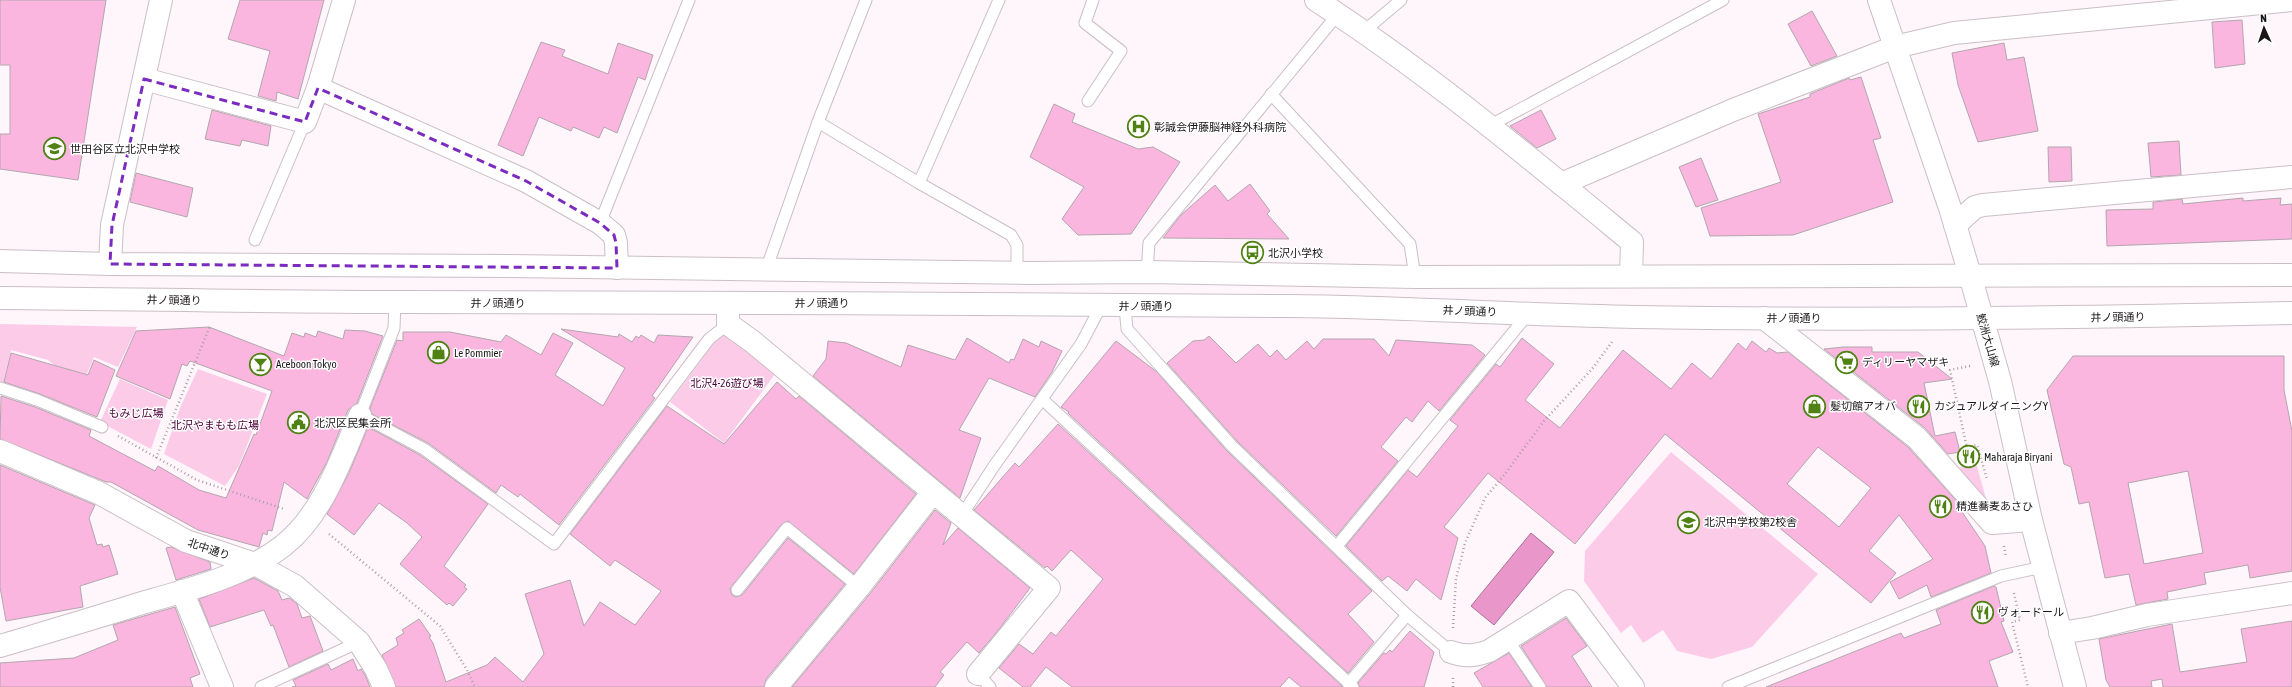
<svg xmlns="http://www.w3.org/2000/svg" width="2292" height="687" font-family="'Asap Condensed','Noto Sans JP',sans-serif">
  <style>
    .green { fill: #fccbe8 }
    .water { fill: #e996ca; stroke: #ab7095 }
    .building { fill: #fbb6e0; stroke: #b2a6ad; fill-rule: evenodd }
    .lines { fill: none; stroke-linecap: round; stroke-linejoin: round }
    .lane-casing { stroke: #cbbfc6; stroke-width: 13 }
    .street-casing { stroke: #cbbfc6; stroke-width: 24 }
    .secondary-casing { stroke: #cbbfc6; stroke-width: 24 }
    .path { stroke: #a7a0a4; stroke-width: 2.5; stroke-dasharray: 1 3; stroke-linecap: butt }
    .lane { stroke: #fff; stroke-width: 11 }
    .street { stroke: #fff; stroke-width: 22 }
    .secondary { stroke: #fff; stroke-width: 22 }
    .marked { fill: none; stroke: #7b2cbf; stroke-width: 3; stroke-dasharray: 8 5; stroke-linejoin: round }
    .labels { text-anchor: middle; stroke-width: 3; stroke-linejoin: round; paint-order: stroke }
    .poi-label { font-size: 11px; fill: #1b1719; stroke: #fff; text-anchor: start }
    .street-label { font-size: 11px; fill: #1b1719; stroke: #fff }
    .park-label { font-size: 11px; fill: #4d023a; stroke: #fff }
  </style>
  <rect width="100%" height="100%" fill="#fef6fb"/>
  <g class="green">
    <path d="M0,324L137,327L118,367L94,357L71,412L52,403L60,370L48,360L11,350L3,385L0,384Z"/>
    <path d="M723,331L778,370L724,443L670,402Z"/>
    <path d="M198,369L267,394L239,466L225,486L164,454L180,408Z"/>
    <path d="M120,379L168,400L151,449L100,422Z"/>
    <path d="M1671,452L1818,574L1752,647L1711,659L1677,651L1663,630L1643,643L1631,625L1621,633L1584,581L1585,551Z"/>
    <path d="M1976,463L1987,502L1955,469Z"/>
  </g>
  <path class="water" d="M1531,533L1554,552L1494,625L1471,606Z"/>
  <g class="building">
    <path d="M0,0H106L78,180L0,169V134H10V65H0Z"/>
    <path d="M240,0H324L298,99L277,92L276,101L258,96L270,51L228,39Z"/>
    <path d="M1812,11L1837,56L1811,66L1788,24Z"/>
    <path d="M2242,20L2245,64L2215,68L2212,22Z"/>
    <path d="M541,42L565,50L562,56L608,74L618,43L653,55L645,80L638,77L617,133L604,127L599,138L573,127L571,131L539,117L523,156L498,145Z"/>
    <path d="M2004,43L2007,60L2024,57L2038,131L1978,142L1958,85L1952,53Z"/>
    <path d="M1861,77L1881,138L1873,140L1893,202L1793,235L1710,236L1701,208L1781,182L1758,114L1810,97V94L1849,78L1850,80Z"/>
    <path d="M1054,104L1075,114L1072,122L1138,149L1153,147L1180,162L1131,234L1078,235L1062,219L1084,187L1030,157Z"/>
    <path d="M212,110L271,126L268,146L242,140L240,146L205,139Z"/>
    <path d="M1541,110L1556,139L1537,148L1510,126Z"/>
    <path d="M2179,141L2181,175L2151,177L2148,143Z"/>
    <path d="M2048,147H2071L2072,181L2049,182Z"/>
    <path d="M1701,158L1718,200L1696,207L1679,167Z"/>
    <path d="M136,173L193,188L187,217L130,202Z"/>
    <path d="M1250,184L1270,211L1267,214L1289,239L1163,238L1181,215L1215,185L1228,201Z"/>
    <path d="M2243,198V201L2281,198L2280,205L2292,204V239L2107,246L2106,210L2153,209V202L2182,199L2183,204Z"/>
    <path d="M209,327L284,356L292,333L304,337L305,333L316,337L318,331L343,339L345,330L365,331L383,336L357,403L348,410L327,462L309,495L307,499L284,482L272,531L268,530L267,535L263,533L259,547L198,530L111,482H106L0,439L1,396L35,407L91,430L89,436L155,471L158,466L199,490L226,498L254,434L256,435L272,391L190,361L187,366L182,364L170,399L116,376L136,331Z"/>
    <path d="M561,329L618,337L619,334L632,342L636,336L639,338L641,335L654,343L658,335L693,337L652,396L655,398L559,525L520,494L518,497L501,485L496,493L428,443L372,414L370,408L397,340L403,341V332H450L501,342L506,335L541,355L553,333L573,343L555,375L603,406L625,368Z"/>
    <path d="M1209,336L1236,363L1258,344L1270,357L1277,350L1286,360L1307,341L1314,349L1323,339H1374L1389,356L1396,340L1472,345L1485,355L1439,411L1428,401L1412,422L1406,417L1381,447L1398,461L1336,536L1237,441L1167,363L1193,341L1204,340Z"/>
    <path d="M967,338L1009,363L1011,359L1014,360L1023,339L1039,347L1041,341L1062,351L1052,372L1035,397L989,378L959,430L981,438L960,498L813,376L826,359L828,341L846,343L901,367L908,345L955,360Z"/>
    <path d="M1522,338L1554,364L1525,400L1560,428L1623,350L1671,389L1692,363L1711,379L1738,343L1746,350L1752,341L1766,352L1769,348L1777,353L1788,352L1908,447L1962,507L1960,509L1985,546L1991,573L1931,597L1927,585L1899,599L1890,582L1933,559L1899,515L1869,551L1896,573L1871,603L1665,434L1575,544L1488,473L1444,527L1458,538L1441,600L1416,579L1407,591L1388,576L1382,581L1346,546L1408,470L1417,477L1458,426L1450,420L1496,364L1500,367ZM1818,447L1871,488L1839,527L1787,484Z"/>
    <path d="M1116,341L1157,372L1227,451L1372,591L1348,614L1374,642L1348,673L1068,413L1069,412L1061,407Z"/>
    <path d="M1844,347H1872V352H1918L1952,379L1924,383L1935,436L1955,432L1960,452L1948,454L1925,428L1824,349Z"/>
    <path d="M11,353L88,375L94,360L115,370L97,417L40,394L4,382Z"/>
    <path d="M2073,356H2284V390L2292,431V571L2250,578L2248,565L2204,573L2206,584L2167,592L2168,599L2136,605L2129,574L2105,578L2089,502L2079,504L2071,467L2064,464L2047,390ZM2188,471L2203,553L2144,564L2128,483Z"/>
    <path d="M777,382L796,399L799,396L916,494L854,574L788,521L782,524L732,586L730,589L732,595L736,597L742,595L788,538L845,584L766,679L764,687H396L382,655L398,645L396,638L404,633L402,630L419,619L431,636L429,637L433,643L446,682L487,665L495,657L523,682L544,654L525,594L570,580L584,626L600,602L635,625L661,591L615,560L610,566L570,534L667,406L724,444Z"/>
    <path d="M1058,424L1342,686V687H1301L1289,677L1280,687H1072L1046,667L1030,687H1023L999,668L1019,644L1033,654L1051,632L1056,636L1103,579L1071,550L1052,571L1047,566L1045,568L974,510L1015,463L1019,467Z"/>
    <path d="M368,427L420,455L488,504L444,566L466,585L464,587L467,589L453,606L449,603L447,605L400,564L422,537L407,523L379,503L354,535L327,514L349,473Z"/>
    <path d="M0,465L95,505L89,518L97,545L102,544L103,547L109,545L118,574L80,586L83,607L6,621L0,587Z"/>
    <path d="M935,510L951,523L943,545L958,528L1030,588L1000,628L979,653L967,642L940,672L944,675L935,687H792L869,595Z"/>
    <path d="M171,547L210,562L211,569L176,580L166,548Z"/>
    <path d="M254,578L278,591L282,600L289,598L292,600L297,604L302,618L310,616L323,651L289,667L273,625L271,626L264,610L210,627L199,599Z"/>
    <path d="M1994,586L1996,587L2004,621L2001,622L2013,652L1989,661L1998,687H1766L1901,633L1904,638L1941,624L1936,610Z"/>
    <path d="M175,607L200,674L190,678L193,687H0V663L74,658L118,640L113,625Z"/>
    <path d="M1566,618L1587,646L1572,656L1592,687H1547L1521,646Z"/>
    <path d="M2292,621V687H2163L2162,679L2151,681L2152,687H2110L2106,680L2099,639L2172,624L2180,672L2247,662L2241,629Z"/>
    <path d="M1410,631L1434,652L1424,687H1360L1358,683L1384,653L1386,654L1390,650L1392,652Z"/>
    <path d="M1509,653L1532,687H1483L1474,673Z"/>
    <path d="M353,659L358,671L361,669L365,675L370,687H292L296,686L293,680L328,664L331,670Z"/>
  </g>
  <g class="lines">
    <defs>
      <g id="lane">
        <path d="M1363,32L1401,0"/>
        <path d="M1271,94L1410,244L1415,277"/>
        <path d="M1088,101L1121,51L1085,23L1093,0"/>
        <path d="M818,122L919,183L1011,235L1017,245V272"/>
        <path d="M1489,126L1723,0"/>
        <path d="M919,183L999,0"/>
        <path d="M600,223L689,0"/>
        <path d="M255,240L305,122"/>
        <path d="M766,270L818,122L866,0"/>
        <path d="M1147,272L1149,243L1338,14"/>
        <path d="M395,302L394,328L360,415L424,449L554,544L709,339L728,324"/>
        <path d="M1125,306L1127,329L1232,446L1407,615L1451,652"/>
        <path d="M0,388L37,400L102,427"/>
        <path d="M1042,399L1353,687"/>
        <path d="M962,515L994,466L1081,344L1101,306"/>
        <path d="M1337,546L1529,313"/>
        <path d="M737,590L787,528L859,587"/>
        <path d="M1508,640L1540,687"/>
        <path d="M978,674L990,687"/>
        <path d="M261,687L359,642"/>
        <path d="M1349,687V683L1407,615"/>
        <path d="M1728,687L2001,576L2043,567"/>
      </g>
      <g id="street">
        <path d="M1316,0C1427,72 1530,158 1632,242L1631,275"/>
        <path d="M144,79L305,122L318,88L344,0"/>
        <path d="M318,88L526,181L600,223L614,235L616,243L617,268"/>
        <path d="M1561,184L1733,110L1895,47L1954,33L2292,0"/>
        <path d="M1955,225L1975,207L1983,205L2292,177"/>
        <path d="M110,264L112,225L161,0"/>
        <path d="M728,303V324L753,342L1049,588L978,674"/>
        <path d="M1764,318L1917,438L1992,523L2031,520"/>
        <path d="M0,451L99,493L186,541L255,564L295,586L359,642L376,669L384,687"/>
        <path d="M182,591L222,687"/>
        <path d="M2060,633L2092,628L2147,615L2292,593"/>
        <path d="M0,646C47,632 95,618 142,603C188,590 247,575 284,545C323,514 341,459 360,415"/>
        <path d="M1451,652C1465,657 1475,656 1489,651L1569,601L1633,687"/>
        <path d="M776,687L859,587L933,492"/>
      </g>
      <g id="secondary">
        <path d="M1879,0L1951,211L1970,275L2000,381L2031,520L2075,687"/>
        <path d="M0,261L110,264L510,266L1028,273L1147,272L1415,277L2292,275"/>
        <path d="M0,298C134,299 269,302 403,302C699,304 994,302 1290,306C1405,307 1520,315 1636,317C1854,321 2073,318 2292,313"/>
      </g>
    </defs>
    <use href="#lane" class="lane-casing"/>
    <use href="#street" class="street-casing"/>
    <use href="#secondary" class="secondary-casing"/>
    <g class="path">
      <path d="M1970,366L1950,370L1967,448L1977,445L1987,479"/>
      <path d="M118,436L197,480L284,509"/>
      <path d="M156,458L210,326"/>
      <path d="M329,534L440,626L467,670L475,687"/>
      <path d="M2004,546L2006,557"/>
      <path d="M2014,593L2020,620L2012,622L2028,687"/>
      <path d="M1453,628L1456,579L1465,543L1485,498L1505,474L1544,421L1592,369L1612,342"/>
      <path d="M1453,678V687"/>
    </g>
    <use href="#lane" class="lane"/>
    <use href="#street" class="street"/>
    <use href="#secondary" class="secondary"/>
  </g>
  <path class="marked" d="M144,79L305,122L318,88L526,181L600,223L614,235L616,243L617,268L110,264L112,225Z"/>
  <defs>
    <symbol id="hospital-ring" viewBox="-11 -11 22 22"><circle r="9.5" fill="#fff" stroke="#4f8113" stroke-width="1.5"/><path d="M-5-5h3v3.5h4V-5h3V5h-3V1.5h-4V5h-3Z" fill="#4f8113"/></symbol>
    <symbol id="school-ring" viewBox="-11 -11 22 22"><circle r="9.5" fill="#fff" stroke="#4f8113" stroke-width="1.5"/><path d="M0-5L7-2L0 1L-7-2ZM-4 1L0 2.5L4 1V4Q0 6-4 4Z" fill="#4f8113"/></symbol>
    <symbol id="bus-ring" viewBox="-11 -11 22 22"><circle r="9.5" fill="#fff" stroke="#4f8113" stroke-width="1.5"/><path d="M-5-6H5V4H4V6H2V4H-2V6H-4V4H-5ZM-3.5-4V0h7V-4ZM-3.5 1.2v1.5H-2V1.2ZM2 1.2v1.5H3.5V1.2Z" fill="#4f8113"/></symbol>
    <symbol id="shop-ring" viewBox="-11 -11 22 22"><circle r="9.5" fill="#fff" stroke="#4f8113" stroke-width="1.5"/><path d="M-5-2.5h2.3a2.7 3.5 0 0 1 5.4 0H5L5.5 6h-11ZM-1.5-2.5h3a1.5 2.3 0 0 0-3 0Z" fill="#4f8113"/></symbol>
    <symbol id="supermarket-ring" viewBox="-11 -11 22 22"><circle r="9.5" fill="#fff" stroke="#4f8113" stroke-width="1.5"/><path d="M-6-5.5h2.5l.6 2H6L4.5 2H-2.5L-4.4-4H-6ZM-1.5 3.2a1.3 1.3 0 1 0 .1 0ZM3 3.2a1.3 1.3 0 1 0 .1 0Z" fill="#4f8113"/></symbol>
    <symbol id="bar-ring" viewBox="-11 -11 22 22"><circle r="9.5" fill="#fff" stroke="#4f8113" stroke-width="1.5"/><path d="M-6-5H6L.8 .8V4.5H3.5V6h-7V4.5H-.8V.8Z" fill="#4f8113"/></symbol>
    <symbol id="restaurant-ring" viewBox="-11 -11 22 22"><circle r="9.5" fill="#fff" stroke="#4f8113" stroke-width="1.5"/><path d="M-5-6h1v4h1v-4h1v4h1v-4h1v5L-1.5 .5V6h-2V.5L-5-1ZM5-6V6H3V1.5H1.5Q1.5-4 5-6Z" fill="#4f8113"/></symbol>
    <symbol id="civic-ring" viewBox="-11 -11 22 22"><circle r="9.5" fill="#fff" stroke="#4f8113" stroke-width="1.5"/><path d="M-.6-6.5H3V-4.5H.6V-3L4-1V1h2V6H-6V1h2V-1L-.6-3ZM-1.2 2.5V6h2.4V2.5Z" fill="#4f8113"/></symbol>
  </defs>
  <g fill-rule="evenodd">
    <use href="#hospital-ring" x="1126" y="114" width="25" height="25"/>
    <use href="#school-ring" x="42" y="136" width="25" height="25"/>
    <use href="#bus-ring" x="1240" y="240" width="25" height="25"/>
    <use href="#shop-ring" x="426" y="340" width="25" height="25"/>
    <use href="#supermarket-ring" x="1834" y="350" width="25" height="25"/>
    <use href="#bar-ring" x="248" y="352" width="25" height="25"/>
    <use href="#shop-ring" x="1802" y="394" width="25" height="25"/>
    <use href="#restaurant-ring" x="1906" y="394" width="25" height="25"/>
    <use href="#civic-ring" x="286" y="410" width="25" height="25"/>
    <use href="#restaurant-ring" x="1956" y="444" width="25" height="25"/>
    <use href="#restaurant-ring" x="1928" y="494" width="25" height="25"/>
    <use href="#school-ring" x="1676" y="510" width="25" height="25"/>
    <use href="#restaurant-ring" x="1970" y="600" width="25" height="25"/>
  </g>
  <g class="labels">
    <g class="poi-label">
      <text x="1154" y="131">彰誠会伊藤脳神経外科病院</text>
      <text x="70" y="153">世田谷区立北沢中学校</text>
      <text x="1268" y="257">北沢小学校</text>
      <text x="454" y="357">Le Pommier</text>
      <text x="1862" y="366">ディリーヤマザキ</text>
      <text x="276" y="368">Aceboon Tokyo</text>
      <text x="1830" y="410">髪切館アオバ</text>
      <text x="1934" y="410">カジュアルダイニングY</text>
      <text x="314" y="427">北沢区民集会所</text>
      <text x="1984" y="461">Maharaja Biryani</text>
      <text x="1956" y="510">精進蕎麦あさひ</text>
      <text x="1704" y="526">北沢中学校第2校舎</text>
      <text x="1998" y="616">ヴォードール</text>
    </g>
    <g class="street-label">
      <text transform="translate(174 300) rotate(1)" y="4">井ノ頭通り</text>
      <text x="498" y="307">井ノ頭通り</text>
      <text x="822" y="307">井ノ頭通り</text>
      <text x="1146" y="310">井ノ頭通り</text>
      <text transform="translate(1470 311) rotate(2)" y="4">井ノ頭通り</text>
      <text transform="translate(2118 317) rotate(-1)" y="4">井ノ頭通り</text>
      <text x="1794" y="322">井ノ頭通り</text>
      <text transform="translate(1988 340) rotate(74)" y="4">鮫洲大山線</text>
      <text transform="translate(209 549) rotate(19)" y="4">北中通り</text>
    </g>
    <g class="park-label">
      <text x="727" y="387">北沢4-26遊び場</text>
      <text x="136" y="417">もみじ広場</text>
      <text x="215" y="429">北沢やまもも広場</text>
    </g>
  </g>
  <g transform="translate(2264 28) rotate(357)" stroke="#ffffff" stroke-width="3" paint-order="stroke">
  <path d="M0-3L7 15L0 10L-7 15Z" fill="#1b1719"/>
  <text y="-6" font-size="11" font-weight="bold" text-anchor="middle" fill="#1b1719">N</text>
  </g>
</svg>
